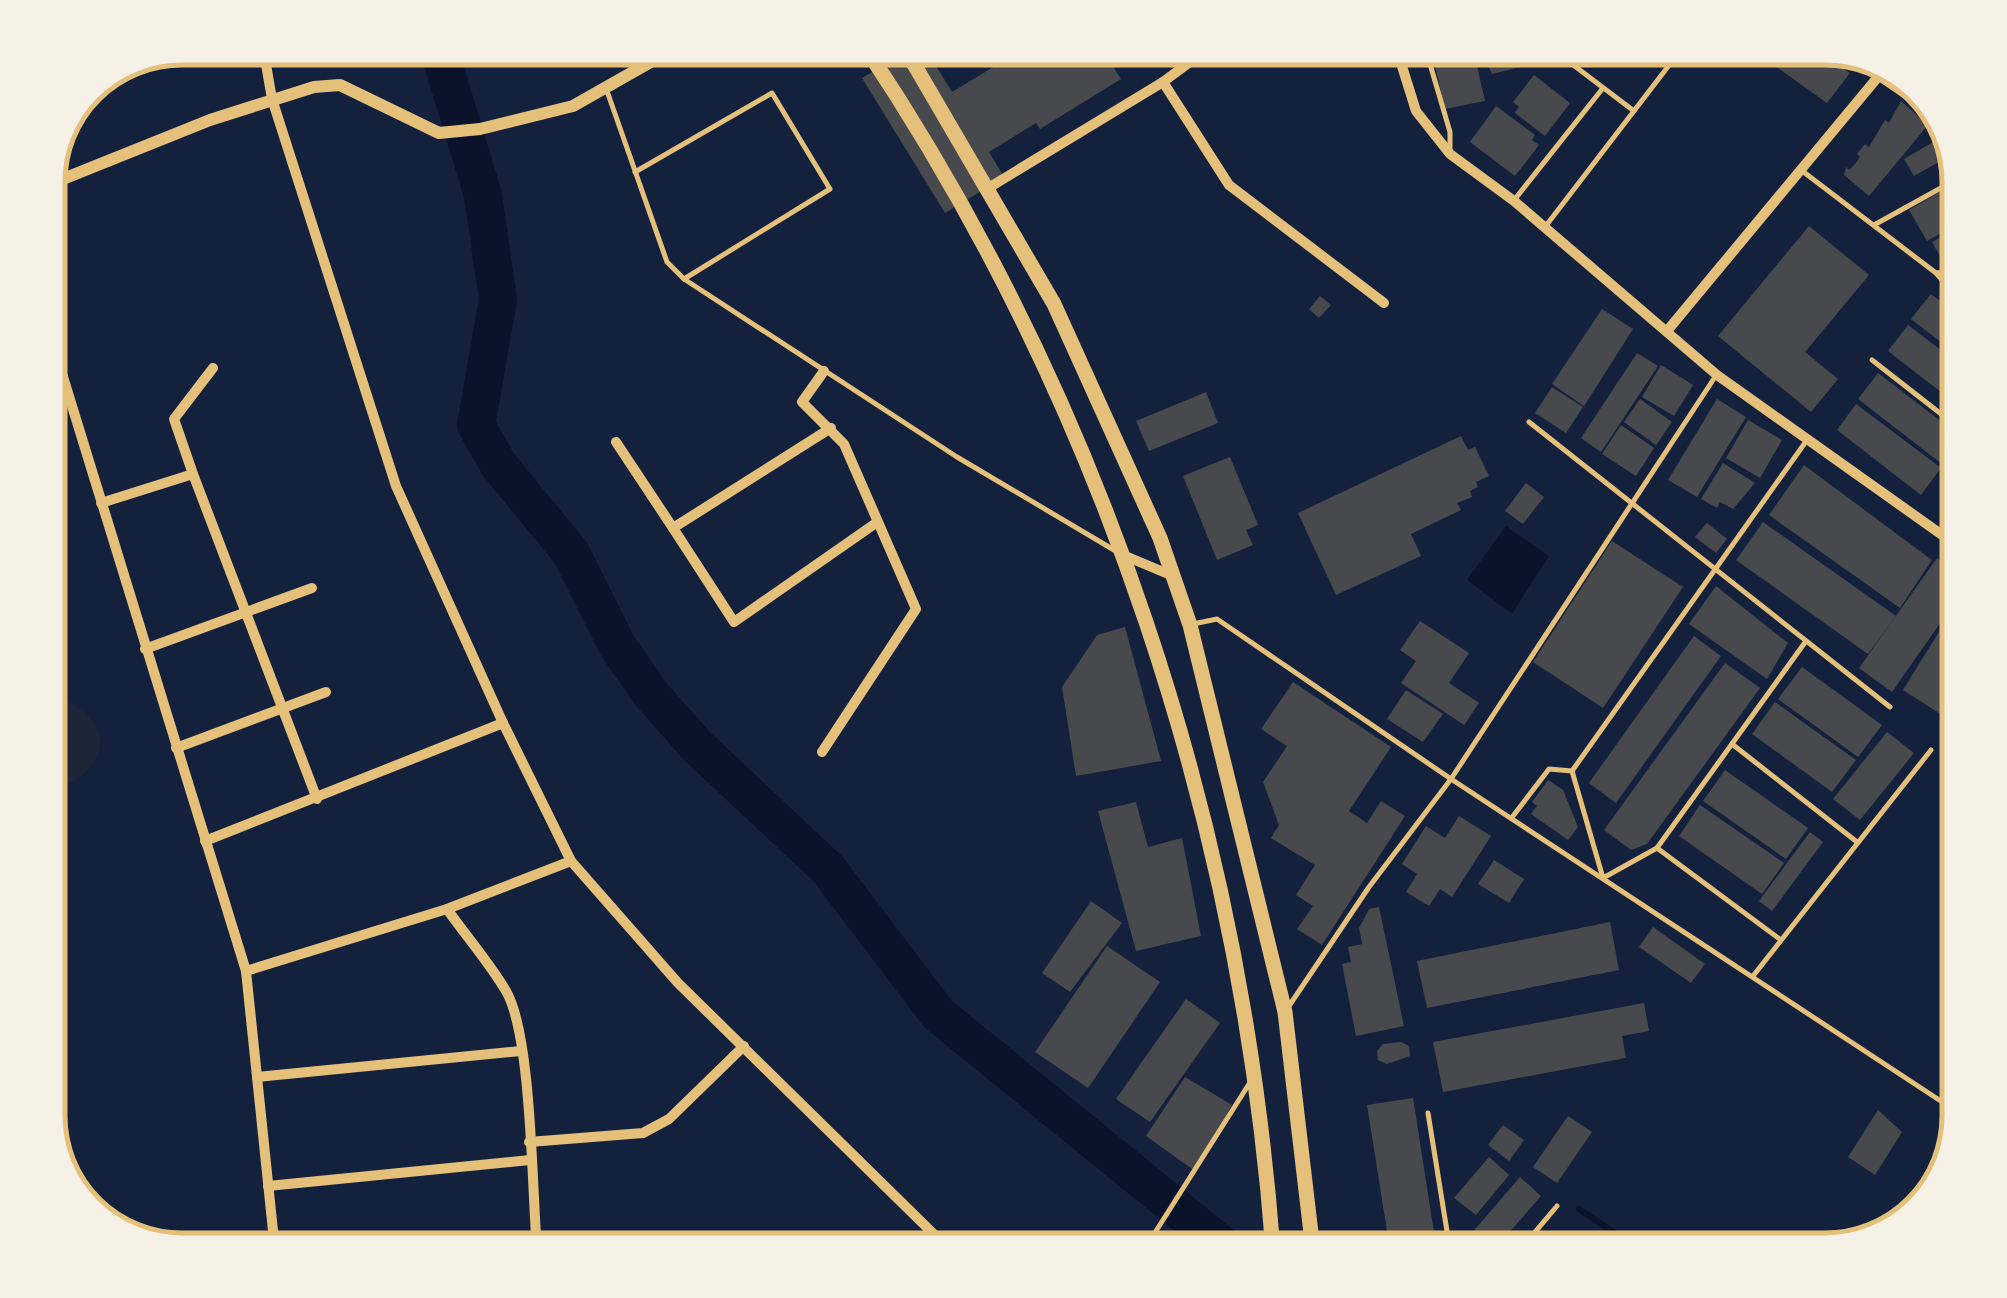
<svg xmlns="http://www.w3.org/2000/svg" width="2007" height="1298" font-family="'Fira Sans Condensed',sans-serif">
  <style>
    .green { fill: #1d2539 }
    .water { fill: #0b132b }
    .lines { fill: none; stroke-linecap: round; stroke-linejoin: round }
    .stream { stroke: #0b132b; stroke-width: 6 }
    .river { stroke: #0b132b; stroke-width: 38 }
    .building { fill: #48494c }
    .service { stroke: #e5c07b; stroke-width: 5 }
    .minor { stroke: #e5c07b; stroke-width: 10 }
    .tertiary { stroke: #e5c07b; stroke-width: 12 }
    .primary { stroke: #e5c07b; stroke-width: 15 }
    .rim { fill: none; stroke: #e5c07b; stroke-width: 5 }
  </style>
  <rect width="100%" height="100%" fill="#14213d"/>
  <path class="green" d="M56,697C122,722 110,774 48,792V699Z"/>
  <path class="water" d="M1506,526L1549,556L1512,614L1467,580Z"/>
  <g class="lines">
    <path class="stream" d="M1579,1209L1621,1237"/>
    <path class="river" d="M438,47L483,195L498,300L476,425L498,464L571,553L618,647L651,694L697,746L828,869L938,1014L1228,1250"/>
  </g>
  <g class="building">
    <path d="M913,48H925L952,92L1000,63L996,57L1011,48H1101L1121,79L1040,129L1036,123L989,152L1004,177L945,213L862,78Z"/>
    <path d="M1431,48H1473L1485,101L1445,109Z"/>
    <path d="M1480,48H1524L1528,65L1492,74Z"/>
    <path d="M1768,48H1814L1850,73L1827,103L1761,56Z"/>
    <path d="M1534,75L1570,103L1545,136L1515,113L1519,107L1513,102Z"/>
    <path d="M1901,101L1928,125L1869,196L1844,175L1846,167L1849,170L1855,164L1860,157L1857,154L1865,144L1869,147L1885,120L1889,123Z"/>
    <path d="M1496,106L1535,135L1532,140L1539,145L1515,176L1470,142Z"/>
    <path d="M1947,134L1953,154L1914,176L1904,159Z"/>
    <path d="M1959,181V223L1927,241L1909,210Z"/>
    <path d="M1809,226L1869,275L1805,352L1838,379L1811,412L1718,336Z"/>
    <path d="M1959,227V250L1942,260L1932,242Z"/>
    <path d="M1931,294L1959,315V356L1911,319Z"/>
    <path d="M1320,296L1331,305L1319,318L1309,309Z"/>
    <path d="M1602,309L1633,329L1584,406L1552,384Z"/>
    <path d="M1908,325L1959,364V397L1955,403L1888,351Z"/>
    <path d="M1637,353L1658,366L1601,452L1581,438Z"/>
    <path d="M1661,365L1693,385L1674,416L1642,397Z"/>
    <path d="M1878,373L1959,435L1942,464L1858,399Z"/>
    <path d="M1552,387L1583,407L1566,433L1535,413Z"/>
    <path d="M1206,392L1218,423L1149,451L1136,421Z"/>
    <path d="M1640,399L1672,422L1656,445L1624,422Z"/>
    <path d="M1717,399L1746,417L1697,497L1668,480Z"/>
    <path d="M1856,404L1941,468L1921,495L1837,430Z"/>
    <path d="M1748,420L1782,440L1760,478L1726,458Z"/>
    <path d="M1621,425L1654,448L1636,476L1602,454Z"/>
    <path d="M1461,436L1468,450L1475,447L1489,476L1476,482L1478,487L1470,491L1472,497L1457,503L1461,510L1411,534L1421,556L1336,595L1298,513Z"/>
    <path d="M1230,457L1258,525L1246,530L1253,545L1217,560L1183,476Z"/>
    <path d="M1723,463L1755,483L1733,509L1720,502L1717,508L1701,499Z"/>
    <path d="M1804,465L1932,560L1900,608L1769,515Z"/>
    <path d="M1526,483L1544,497L1523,524L1505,511Z"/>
    <path d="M1957,489H1959V529L1952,525Z"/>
    <path d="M1763,522L1896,616L1868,654L1736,560Z"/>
    <path d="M1707,523L1727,539L1716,553L1695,537Z"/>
    <path d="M1612,541L1683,587L1603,708L1533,662Z"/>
    <path d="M1937,558L1959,571V596L1892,692L1859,668Z"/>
    <path d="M1716,586L1788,643L1767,679L1689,624Z"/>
    <path d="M1950,614L1959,619V679L1939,713L1903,690Z"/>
    <path d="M1420,621L1469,653L1449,683L1479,703L1464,725L1401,683L1416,661L1400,650Z"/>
    <path d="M1125,627L1161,761L1076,776L1062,687L1097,635Z"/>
    <path d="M1694,636L1721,656L1616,803L1589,783Z"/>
    <path d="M1725,663L1760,688L1647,844L1631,850L1604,830Z"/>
    <path d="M1802,667L1882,725L1858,757L1778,699Z"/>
    <path d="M1293,682L1391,747L1349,811L1367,823L1381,801L1405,816L1322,945L1297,929L1313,906L1296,895L1315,865L1271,838L1279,825L1263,782L1287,746L1261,729Z"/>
    <path d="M1406,690L1443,714L1423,742L1387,719Z"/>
    <path d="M1775,702L1856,760L1832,792L1752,734Z"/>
    <path d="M1887,732L1914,753L1860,820L1833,799Z"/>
    <path d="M1725,770L1808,828L1786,859L1703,801Z"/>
    <path d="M1548,780L1563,790L1578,827L1568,840L1531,814L1537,806L1532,802Z"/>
    <path d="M1136,802L1148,847L1182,838L1201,936L1136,951L1098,811Z"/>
    <path d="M1700,805L1784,863L1762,894L1679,836Z"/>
    <path d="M1459,816L1491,836L1452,897L1440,889L1429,906L1406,892L1417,874L1402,864L1426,826L1445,838Z"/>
    <path d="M1810,832L1823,842L1772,911L1759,901Z"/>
    <path d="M1494,860L1524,879L1509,903L1478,884Z"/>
    <path d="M1091,901L1122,923L1070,992L1042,973Z"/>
    <path d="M1379,907L1404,1026L1356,1036L1342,964L1351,962L1348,947L1362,944L1359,928L1369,909Z"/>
    <path d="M1610,922L1619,970L1427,1008L1417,961Z"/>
    <path d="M1653,927L1705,964L1691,983L1639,947Z"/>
    <path d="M1107,946L1160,982L1088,1088L1035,1052Z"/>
    <path d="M1186,999L1220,1023L1150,1122L1116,1099Z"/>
    <path d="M1644,1003L1649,1031L1622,1036L1626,1058L1443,1092L1433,1042Z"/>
    <path d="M1401,1042L1409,1046L1410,1056L1387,1064L1378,1060L1377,1051L1383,1044Z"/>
    <path d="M1185,1077L1232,1105L1195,1171L1146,1136Z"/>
    <path d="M1413,1098L1436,1245L1390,1250L1367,1105Z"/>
    <path d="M1878,1110L1902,1132L1875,1175L1848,1157Z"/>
    <path d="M1568,1116L1592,1132L1557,1183L1533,1167Z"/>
    <path d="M1503,1125L1524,1140L1509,1161L1488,1145Z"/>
    <path d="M1489,1157L1509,1175L1476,1215L1454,1198Z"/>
    <path d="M1520,1177L1541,1196L1494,1250H1488L1470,1235Z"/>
  </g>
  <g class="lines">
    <g class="service">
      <path d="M1425,47L1450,132V151"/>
      <path d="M1556,47L1560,55L1634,111"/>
      <path d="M1878,78L1944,123"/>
      <path d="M607,91L667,262L684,279L957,457L1114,550"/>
      <path d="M1801,170L1936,273L1959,299"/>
      <path d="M635,172L772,93L830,189L684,279"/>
      <path d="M1515,199L1603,88"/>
      <path d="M1874,225L1959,178"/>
      <path d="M1545,227L1683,47"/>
      <path d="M1936,273L1959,271"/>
      <path d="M1872,360L1959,428"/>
      <path d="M1529,422L1890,707"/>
      <path d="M1193,624L1217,619L1451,779L1959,1113"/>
      <path d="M1806,641L1657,848L1603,878L1572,771L1807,440"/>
      <path d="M1732,744L1857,842"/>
      <path d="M1513,816L1549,769L1572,771"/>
      <path d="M1657,848L1781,940"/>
      <path d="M1753,976L1931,750"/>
      <path d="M1287,1009L1369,887L1451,779L1715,377"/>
      <path d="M1428,1113L1450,1250"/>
      <path d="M1144,1250L1249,1084"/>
      <path d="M1520,1250L1557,1206"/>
    </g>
    <g class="minor">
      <path d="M263,47L272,99L396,486L503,723L571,861L678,983L950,1250"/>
      <path d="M1396,47L1416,111L1450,154L1514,201L1717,375L1959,547"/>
      <path d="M1163,82L1229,185L1384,303"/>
      <path d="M990,187L1163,82L1210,47"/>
      <path d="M48,328L246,971L275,1250"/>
      <path d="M1667,331L1887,66"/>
      <path d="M831,428L673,528L734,622L876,523"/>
      <path d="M616,442L673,528"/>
      <path d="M193,474L317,799"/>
      <path d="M101,503L193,474L174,419L213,368"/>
      <path d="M1123,555L1173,576"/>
      <path d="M145,649L312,588"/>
      <path d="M176,748L326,692"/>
      <path d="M822,752L916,609L844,444L802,402L824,371"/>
      <path d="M205,841L503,723"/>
      <path d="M447,909C466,936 489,962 506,991C532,1035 532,1193 537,1250"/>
      <path d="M246,971L447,909L571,861"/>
      <path d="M257,1077L521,1051"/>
      <path d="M529,1142L643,1133L669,1119L744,1046"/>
      <path d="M268,1186L530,1160"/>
    </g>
    <path class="tertiary" d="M48,185L210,120L314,87L340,85L439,133L480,129L573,106L677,47"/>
    <g class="primary">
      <path d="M865,47C1103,403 1241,825 1273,1250"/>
      <path d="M904,47L1054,304L1160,538L1190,625L1285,1012L1313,1250"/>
    </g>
  </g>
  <path d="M0 0H2007V1298H0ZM182 65H1825A117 117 0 0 1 1942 182V1116A117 117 0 0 1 1825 1233H182A117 117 0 0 1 65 1116V182A117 117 0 0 1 182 65Z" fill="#f6f1e7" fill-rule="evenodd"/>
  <path class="rim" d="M182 65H1825A117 117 0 0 1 1942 182V1116A117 117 0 0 1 1825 1233H182A117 117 0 0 1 65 1116V182A117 117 0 0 1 182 65Z"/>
</svg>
